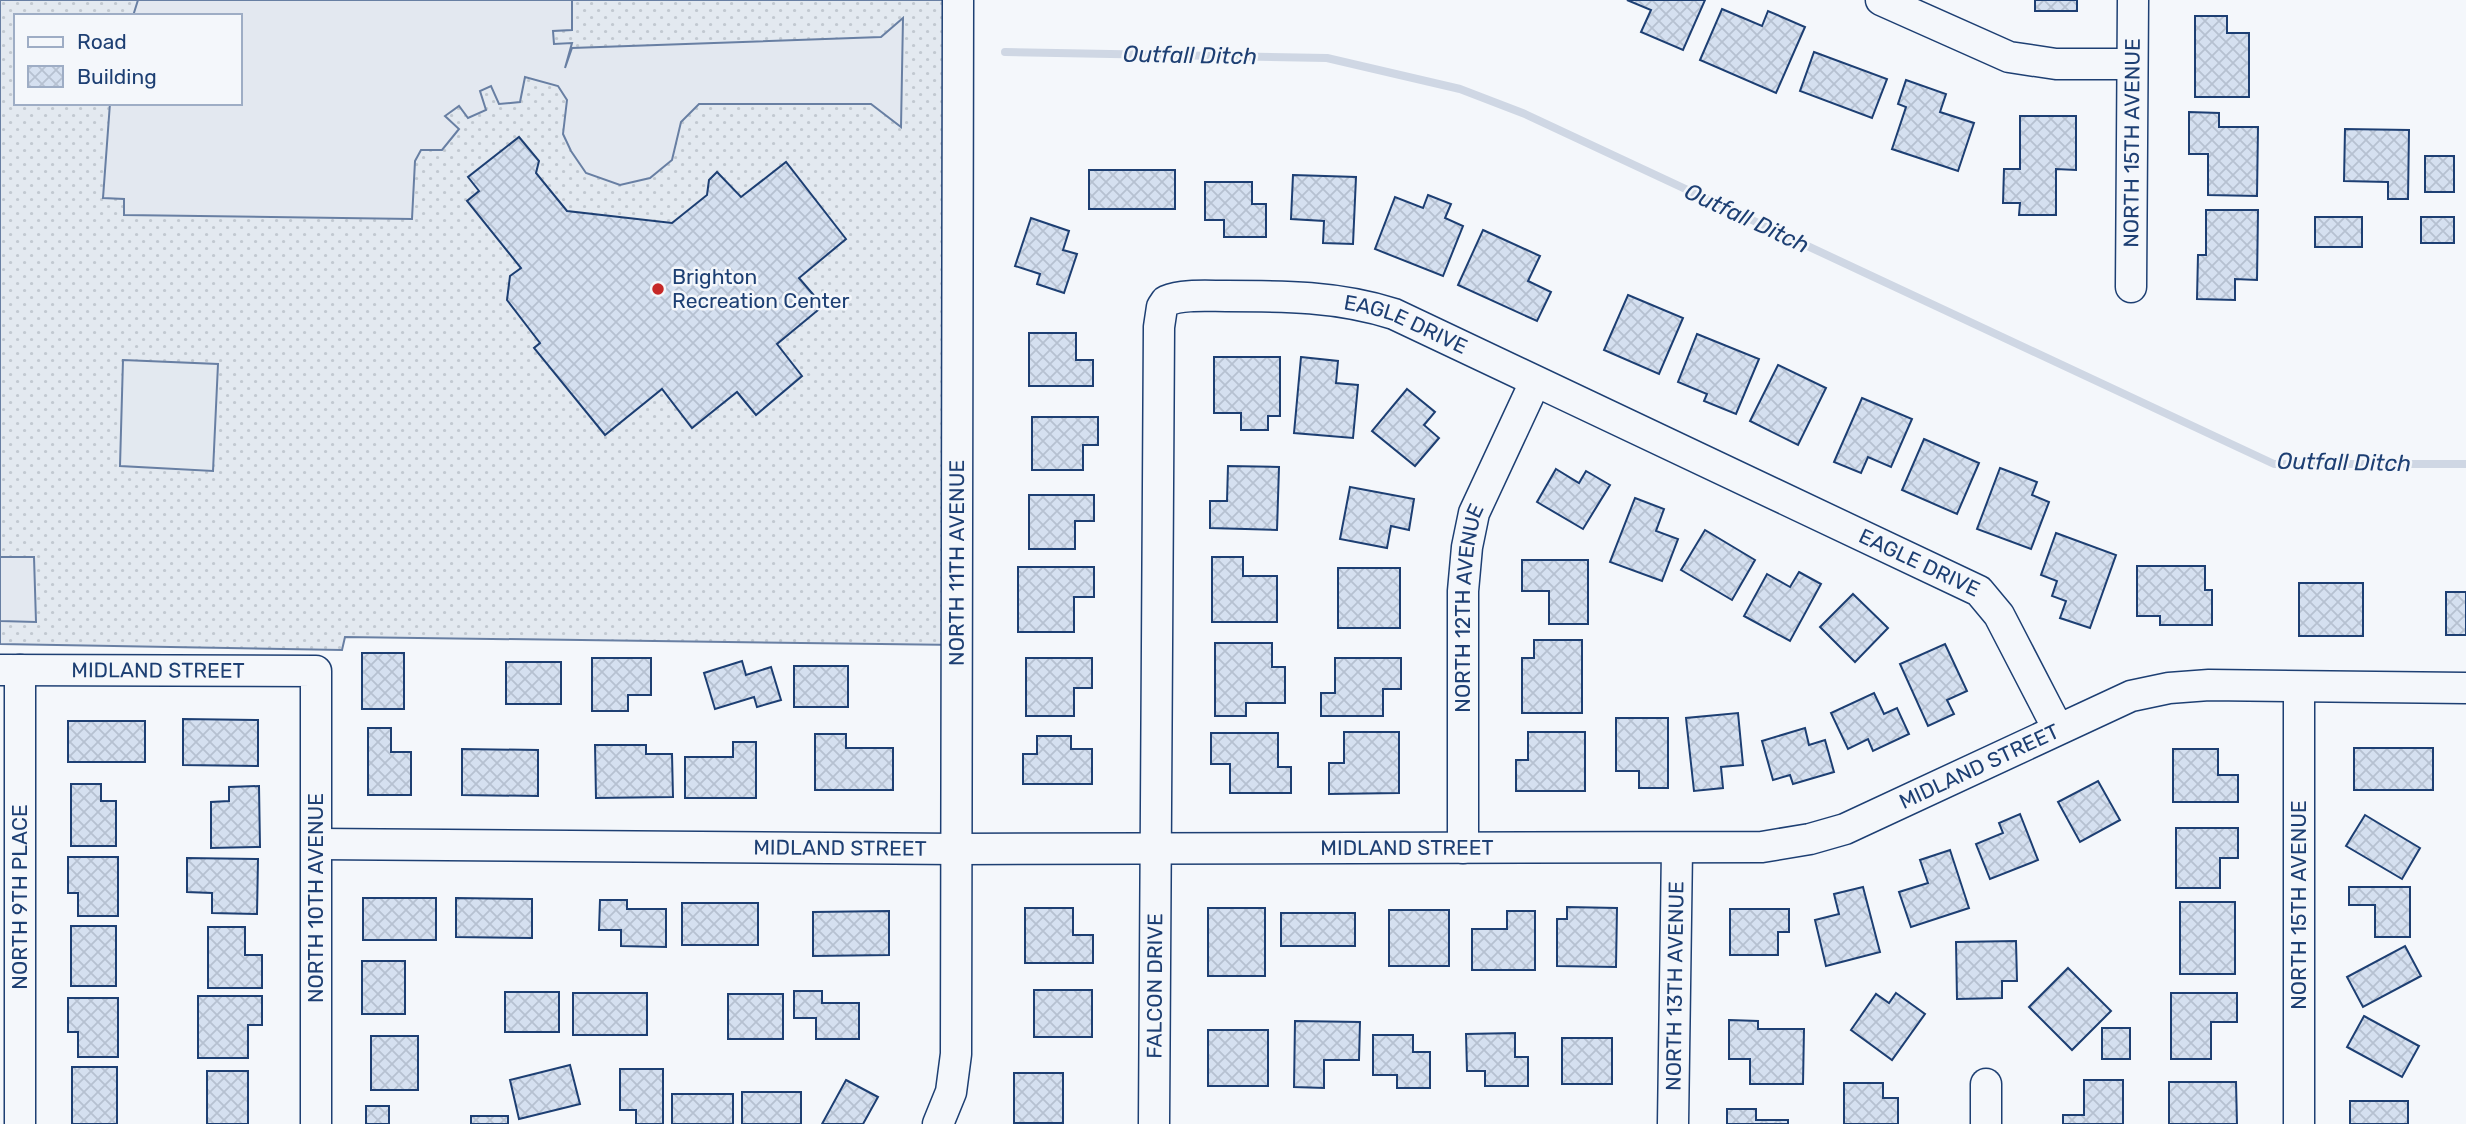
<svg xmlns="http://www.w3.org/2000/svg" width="2466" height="1124" font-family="Rubik,sans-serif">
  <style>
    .grass { fill: url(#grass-dots); stroke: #687fa3; stroke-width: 2; fill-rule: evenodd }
    .pitch { fill: #e3e9f0; stroke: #687fa3; stroke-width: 2 }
    .parking { fill: #e3e8f0; stroke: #687fa3; stroke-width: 2 }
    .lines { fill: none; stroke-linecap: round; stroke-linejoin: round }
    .stream { stroke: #cfd7e4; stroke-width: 8 }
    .building { fill: url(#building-cross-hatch); stroke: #1d3f73; stroke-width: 2 }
    .minor-casing { stroke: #1d3f73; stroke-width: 33 }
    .minor { stroke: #f4f7fb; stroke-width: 30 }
    .poi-dot { fill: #c62828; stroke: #f4f7fb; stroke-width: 2.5 }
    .labels { text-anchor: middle; stroke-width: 5; stroke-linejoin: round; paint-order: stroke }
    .street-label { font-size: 21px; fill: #1d3f73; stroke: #f4f7fb }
    .poi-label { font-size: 21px; fill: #1d3f73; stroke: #f4f7fb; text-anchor: start }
    .water-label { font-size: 23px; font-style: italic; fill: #1d3f73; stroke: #f4f7fb }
  </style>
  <defs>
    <pattern id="grass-dots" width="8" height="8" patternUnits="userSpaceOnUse" patternTransform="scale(1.75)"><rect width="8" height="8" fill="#e3e9f0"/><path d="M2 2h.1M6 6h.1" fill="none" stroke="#c2c9d1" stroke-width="1.8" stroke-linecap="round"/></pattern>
    <pattern id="building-cross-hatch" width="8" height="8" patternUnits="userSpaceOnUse" patternTransform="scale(1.75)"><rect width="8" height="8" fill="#d5e0f0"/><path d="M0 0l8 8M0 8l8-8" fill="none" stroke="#b6c1d1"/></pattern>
  </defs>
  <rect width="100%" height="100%" fill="#f4f7fb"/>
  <path class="grass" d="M0,0H958L959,645L345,637L342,650L0,644ZM16,16H240V103H16Z"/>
  <path class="pitch" d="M123,360L218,364L213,471L120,466Z"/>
  <g class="parking">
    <path d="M138,0H572V30L553,31L554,44L572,43L565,68L572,48L881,37L903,18L901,127L871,104H699L681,122L672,160L650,178L620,185L586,173L571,151L563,134L567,100L558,86L525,77L520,102L499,104L491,86L480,91L486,110L468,118L459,106L445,116L459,129L442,150H421L415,161L412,219L124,215V199L103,198L110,103H240V16H133Z"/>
    <path d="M0,557H34L36,622L0,621Z"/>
  </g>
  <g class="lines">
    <path class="stream" d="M1005,52L1327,58L1460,89L1525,114L2274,464H2466"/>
  </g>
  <g class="building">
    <path d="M1627,0H1705L1683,50L1641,32L1651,10Z"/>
    <rect x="2035" y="0" width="42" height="11"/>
    <path d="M1722,9L1762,26L1768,11L1805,27L1776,93L1700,60Z"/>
    <path d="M2195,16H2227V33H2249V97H2195Z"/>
    <path d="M1814,52L1887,79L1872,118L1800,91Z"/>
    <path d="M1906,80L1946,94L1940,112L1974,123L1958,171L1892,149L1906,107L1898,104Z"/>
    <path d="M2189,112L2219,113V127H2258L2257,196L2208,195V154H2189Z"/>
    <path d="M2020,116H2076V170L2056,169V215H2019L2020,203H2003L2004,169H2020Z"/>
    <path d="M2345,129L2409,130L2408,199H2388V182L2344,181Z"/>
    <path d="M519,137L539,161L536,173L567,211L672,223L707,195L709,180L717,172L741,197L786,162L846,239L799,278L823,306L777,344L802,376L756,415L737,392L692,428L662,389L605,435L534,348L540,343L507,300L510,276L521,268L467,201L479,191L468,177Z"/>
    <rect x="2425" y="156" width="29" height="36"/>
    <rect x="1089" y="170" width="86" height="39"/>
    <path d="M1293,175L1356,177L1353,244L1323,243L1324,221L1291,219Z"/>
    <path d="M1205,182H1252V204H1266V237H1224V220H1205Z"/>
    <path d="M1428,195L1451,204L1445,218L1463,226L1443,276L1375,249L1395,197L1423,208Z"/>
    <path d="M2206,210H2258L2257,280L2235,279V300L2197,299L2198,255H2206Z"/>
    <rect x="2315" y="217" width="47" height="30"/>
    <rect x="2421" y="217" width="33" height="26"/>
    <path d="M1031,218L1069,231L1063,250L1077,254L1064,293L1037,284L1040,274L1015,266Z"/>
    <path d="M1483,230L1540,256L1528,281L1551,292L1537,321L1458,285Z"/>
    <path d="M1628,295L1683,318L1659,374L1604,350Z"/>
    <path d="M1029,333H1076V360H1093V386H1029Z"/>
    <path d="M1697,334L1759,359L1736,414L1704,401L1707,394L1678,382Z"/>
    <path d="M1214,357H1280V416H1268V430H1241V413H1214Z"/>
    <path d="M1301,357L1338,361L1336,383L1358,385L1353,438L1294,433Z"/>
    <path d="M1778,365L1826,388L1798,445L1750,421Z"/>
    <path d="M1407,389L1435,412L1424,425L1439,438L1415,466L1372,431Z"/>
    <path d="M1862,398L1912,419L1891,467L1868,457L1861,473L1834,462Z"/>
    <path d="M1032,417H1098V445H1083V470H1032Z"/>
    <path d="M1924,439L1979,463L1957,514L1902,490Z"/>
    <path d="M1228,466L1279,467L1277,530L1210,528V501H1227Z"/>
    <path d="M2000,468L2037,482L2032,495L2049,502L2031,549L1977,529Z"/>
    <path d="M1556,469L1579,483L1586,471L1610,485L1583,529L1537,502Z"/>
    <path d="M1350,487L1414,499L1409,530L1391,526L1387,548L1340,539Z"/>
    <path d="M1029,495H1094V521H1075V549H1029Z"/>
    <path d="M1635,498L1664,509L1656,531L1678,539L1662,581L1610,562Z"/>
    <path d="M1705,530L1755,560L1732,600L1681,570Z"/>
    <path d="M2056,533L2116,555L2090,628L2060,618L2066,601L2052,596L2057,581L2041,575Z"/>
    <path d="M1212,557H1243V576H1277V622H1212Z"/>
    <path d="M1522,560H1588V624H1549V591H1522Z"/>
    <path d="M2137,566H2205V590H2212V625H2160V616H2137Z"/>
    <path d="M1018,567H1094V597H1074V632H1018Z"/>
    <rect x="1338" y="568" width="62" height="60"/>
    <path d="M1799,572L1821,584L1790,641L1744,616L1767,574L1790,587Z"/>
    <rect x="2299" y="583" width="64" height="53"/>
    <rect x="2446" y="592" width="20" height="43"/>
    <path d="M1853,594L1888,628L1855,662L1820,627Z"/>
    <path d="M1534,640H1582V713H1522V658H1534Z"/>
    <path d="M1215,643H1272V667H1285V703H1246V716H1215Z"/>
    <path d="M1945,644L1967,691L1947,700L1954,714L1928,726L1900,664Z"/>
    <rect x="362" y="653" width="42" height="56"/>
    <path d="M592,658H651V695H628V711H592Z"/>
    <path d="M1026,658H1092V688H1074V716H1026Z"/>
    <path d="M1335,658H1401V689H1383V716H1321V693H1335Z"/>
    <path d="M742,661L746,675L771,667L781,700L757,707L754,697L715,709L704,673Z"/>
    <rect x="506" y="662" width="55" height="42"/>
    <rect x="794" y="666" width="54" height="41"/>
    <path d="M1874,693L1884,714L1897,708L1909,734L1873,751L1868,739L1848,749L1831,713Z"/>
    <path d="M1738,713L1743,765L1721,767L1723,788L1694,791L1686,718Z"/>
    <path d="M1616,718H1668V788H1639V771H1616Z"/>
    <path d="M183,719L258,720V766L183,765Z"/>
    <rect x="68" y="721" width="77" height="41"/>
    <path d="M368,728H391V752H411V795H368Z"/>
    <path d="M1805,728L1809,745L1825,740L1834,772L1793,784L1790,775L1773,780L1762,741Z"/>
    <path d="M1344,732H1399V793L1329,794V763H1344Z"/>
    <path d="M1528,732H1585V791H1516V760H1528Z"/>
    <path d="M1211,733H1278V767H1291V793H1230V764H1211Z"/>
    <path d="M815,734H846V748H893V790H815Z"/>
    <path d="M1037,736H1071V749H1092V784H1023V754H1037Z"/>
    <path d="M733,742H756V798H685V757H733Z"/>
    <path d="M595,745H646V754H672L673,797L596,798Z"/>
    <rect x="2354" y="748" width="79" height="42"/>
    <path d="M462,749L538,750V796L462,795Z"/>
    <path d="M2173,749H2218V775H2238V802H2173Z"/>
    <path d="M2098,781L2120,820L2080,842L2058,802Z"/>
    <path d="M71,784H101V801H116V846H71Z"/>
    <path d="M259,786L260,847L211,848V802L229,801V787Z"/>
    <path d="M2020,814L2038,860L1990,879L1976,844L2003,833L1999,823Z"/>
    <path d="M2365,815L2420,848L2402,879L2346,846Z"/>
    <path d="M2176,828H2238V858H2220V888H2176Z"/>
    <path d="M1950,850L1969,908L1911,927L1899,892L1928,883L1920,860Z"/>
    <path d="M68,857H118V916H78V893H68Z"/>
    <path d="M187,858L258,859L257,914L212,913V893L187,892Z"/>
    <path d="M1863,887L1880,952L1826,966L1815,920L1839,914L1834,894Z"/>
    <path d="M2349,887H2410V937H2375V905H2349Z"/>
    <rect x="363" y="898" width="73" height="42"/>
    <path d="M456,898L532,899V938L456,937Z"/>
    <path d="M600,900H627V909H666V947L621,946V930H599Z"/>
    <rect x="2180" y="902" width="55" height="72"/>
    <rect x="682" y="903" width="76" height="42"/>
    <path d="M1567,907L1617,908L1616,967L1557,966V919H1567Z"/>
    <path d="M1025,908H1073V935H1093V963H1025Z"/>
    <rect x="1208" y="908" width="57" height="68"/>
    <path d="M1730,909H1789V932H1778V955H1730Z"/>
    <rect x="1389" y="910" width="60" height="56"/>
    <path d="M889,911V955L813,956V912Z"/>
    <path d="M1507,911H1535V970H1472V929H1507Z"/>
    <rect x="1281" y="913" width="74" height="33"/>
    <rect x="71" y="926" width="45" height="60"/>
    <path d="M208,927H245V955H262V988H208Z"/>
    <path d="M2016,941L2017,981H2002V998L1957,999L1956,942Z"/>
    <path d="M2405,946L2421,976L2363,1007L2347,977Z"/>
    <rect x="362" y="961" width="43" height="53"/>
    <path d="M2068,968L2111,1011L2072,1050L2029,1007Z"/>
    <rect x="1034" y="990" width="58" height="47"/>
    <path d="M794,991H822V1003H859V1039H816V1018H794Z"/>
    <rect x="505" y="992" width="54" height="40"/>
    <rect x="573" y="993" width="74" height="42"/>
    <path d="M1896,993L1925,1014L1892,1060L1851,1030L1876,994L1889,1003Z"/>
    <path d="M2171,993H2237V1022H2211V1059H2171Z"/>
    <rect x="728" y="994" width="55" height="45"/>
    <path d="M198,996H262V1025H248V1058H198Z"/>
    <path d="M68,998H118V1057H78V1032H68Z"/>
    <path d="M2364,1016L2419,1046L2402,1077L2347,1047Z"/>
    <path d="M1729,1020L1758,1021V1029H1804L1803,1084H1750V1059H1729Z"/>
    <path d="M1295,1021L1360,1022L1359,1060H1324V1088L1294,1087Z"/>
    <rect x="2102" y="1028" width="28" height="31"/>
    <rect x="1208" y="1030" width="60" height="56"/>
    <path d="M1515,1033V1057H1528V1086H1485V1071H1467L1466,1034Z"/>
    <path d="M1373,1035H1413V1052H1430V1088H1397V1075H1373Z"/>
    <rect x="371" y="1036" width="47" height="54"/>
    <rect x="1562" y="1038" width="50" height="46"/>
    <path d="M570,1065L580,1104L519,1119L510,1080Z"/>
    <rect x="72" y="1067" width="45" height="57"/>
    <path d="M620,1069H663V1124H636V1110H620Z"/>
    <rect x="207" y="1071" width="41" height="53"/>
    <rect x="1014" y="1073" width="49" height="50"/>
    <path d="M846,1080L878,1097L863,1124H822Z"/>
    <path d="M2084,1080H2123V1124H2063V1115H2084Z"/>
    <path d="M2169,1082H2236L2237,1124H2169Z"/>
    <path d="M1844,1083H1883V1098H1898V1124H1844Z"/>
    <rect x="742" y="1092" width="59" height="32"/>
    <rect x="672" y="1094" width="61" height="30"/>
    <rect x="2350" y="1101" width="58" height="23"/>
    <rect x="366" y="1106" width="23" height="18"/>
    <path d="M1727,1109H1756V1120H1788V1124H1727Z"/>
    <rect x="471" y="1116" width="37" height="8"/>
  </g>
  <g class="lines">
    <defs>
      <g id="minor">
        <path d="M1881,0L2009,57L2056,64H2132"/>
        <path id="s1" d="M2131,287L2133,0"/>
        <path id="s2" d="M0,670L316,671V1124"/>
        <path id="s3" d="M317,844L959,849L1762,847L1810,839L1845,829L2131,696L2169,688L2209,685L2466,688"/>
        <path id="s4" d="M1463,848V591L1467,547L1474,513L1535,382"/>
        <path d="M1986,1084V1124"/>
        <path d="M20,1124V670"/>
        <path id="s5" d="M938,1124L951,1092L956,1054L958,0"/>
        <path id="s6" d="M1154,1124L1159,327L1162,307L1166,301C1183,294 1207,296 1226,296C1283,296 1338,296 1394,314L1979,591L1999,615L2058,729"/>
        <path id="s7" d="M1673,1124L1677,849"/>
        <path d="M2299,1124V687"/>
      </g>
    </defs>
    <use href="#minor" class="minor-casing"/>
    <use href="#minor" class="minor"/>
  </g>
  <circle class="poi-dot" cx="658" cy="289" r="7"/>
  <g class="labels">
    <g class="street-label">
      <text dy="7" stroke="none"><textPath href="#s1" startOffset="144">NORTH 15TH AVENUE</textPath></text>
      <text dy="7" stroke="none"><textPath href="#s6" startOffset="1069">EAGLE DRIVE</textPath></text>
      <text dy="7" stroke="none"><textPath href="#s5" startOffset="564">NORTH 11TH AVENUE</textPath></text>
      <text dy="7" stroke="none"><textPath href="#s6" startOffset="1636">EAGLE DRIVE</textPath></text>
      <text dy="7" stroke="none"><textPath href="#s4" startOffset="240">NORTH 12TH AVENUE</textPath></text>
      <text dy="7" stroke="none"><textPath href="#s2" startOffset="158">MIDLAND STREET</textPath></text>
      <text dy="7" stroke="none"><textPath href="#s3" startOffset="1678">MIDLAND STREET</textPath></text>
      <text dy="7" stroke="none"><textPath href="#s3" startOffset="523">MIDLAND STREET</textPath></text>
      <text dy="7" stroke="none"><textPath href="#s3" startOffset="1090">MIDLAND STREET</textPath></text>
      <text transform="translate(20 897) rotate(-90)" y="7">NORTH 9TH PLACE</text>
      <text transform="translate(316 898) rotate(-90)" y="7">NORTH 10TH AVENUE</text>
      <text transform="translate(2299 905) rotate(-90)" y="7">NORTH 15TH AVENUE</text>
      <text dy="7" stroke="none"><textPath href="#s6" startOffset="138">FALCON DRIVE</textPath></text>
      <text dy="7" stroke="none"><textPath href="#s7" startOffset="138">NORTH 13TH AVENUE</textPath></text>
    </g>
    <g class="poi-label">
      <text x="672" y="284">Brighton<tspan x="672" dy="24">Recreation Center</tspan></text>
    </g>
    <g class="water-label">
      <text transform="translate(1190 55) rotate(1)" y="8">Outfall Ditch</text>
      <text transform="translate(1747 218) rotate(25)" y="8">Outfall Ditch</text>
      <text transform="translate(2344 462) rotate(1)" y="8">Outfall Ditch</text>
    </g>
  </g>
  <rect x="14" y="14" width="228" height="91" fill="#f4f7fb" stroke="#9eadc5" stroke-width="2"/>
  <rect x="28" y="37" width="35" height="10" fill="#f4f7fb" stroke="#9eadc5" stroke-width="2"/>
  <text x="77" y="49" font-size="21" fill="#1d3f73">Road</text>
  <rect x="28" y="66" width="35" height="21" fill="url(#building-cross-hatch)" stroke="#9eadc5" stroke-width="2"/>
  <text x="77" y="84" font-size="21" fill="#1d3f73">Building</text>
</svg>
